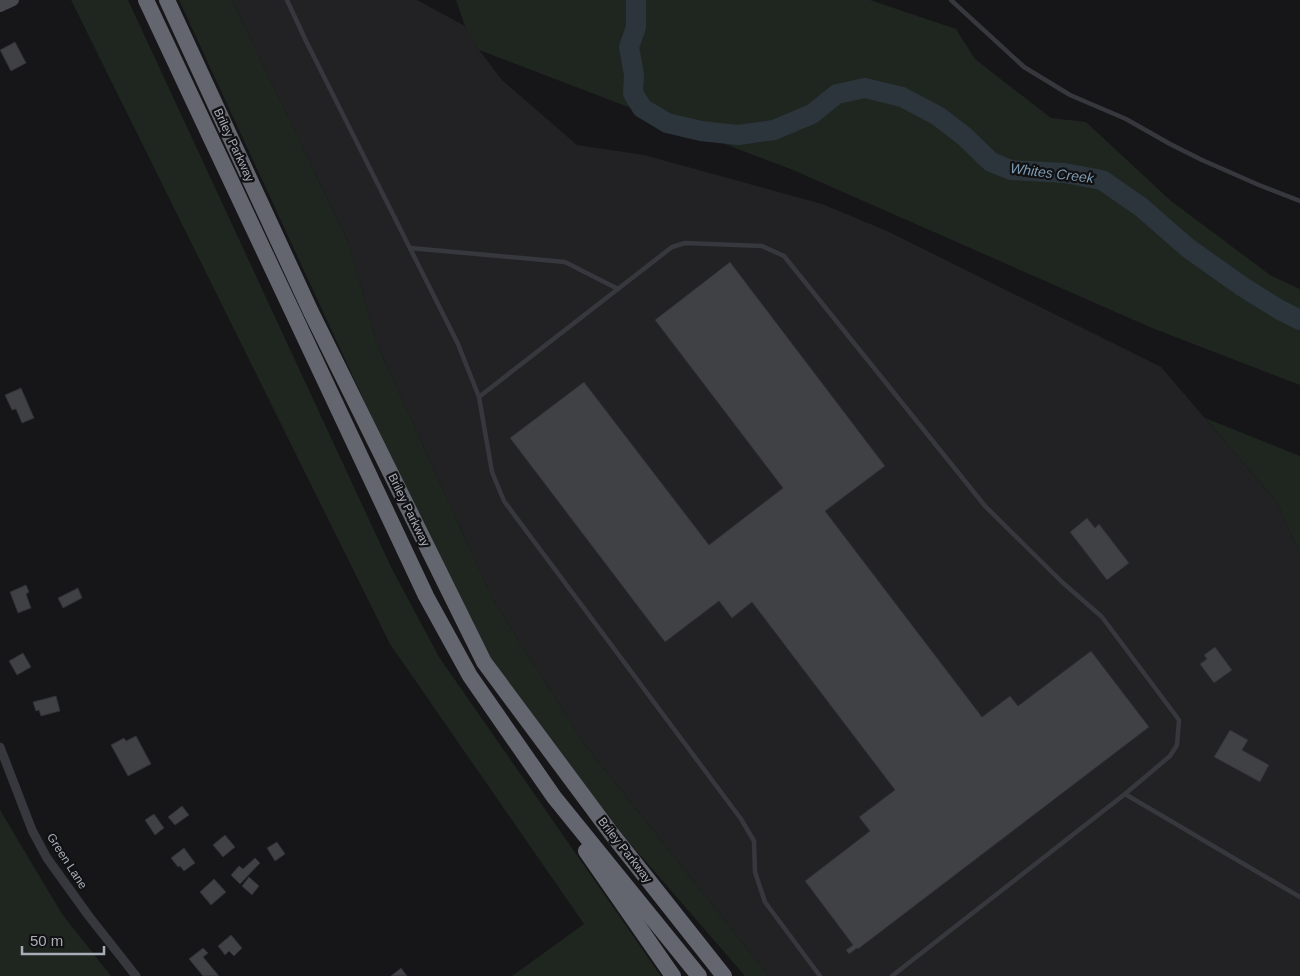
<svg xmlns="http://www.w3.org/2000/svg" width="1300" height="976" font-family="Arial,sans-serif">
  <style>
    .built { fill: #222225 }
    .green { fill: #1e261f }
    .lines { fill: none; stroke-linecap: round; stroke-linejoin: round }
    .river { stroke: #2c353c; stroke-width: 20 }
    .building { fill: #404145; stroke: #303034 }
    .lane { stroke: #37383d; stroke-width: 4.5 }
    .street { stroke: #37383d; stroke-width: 9 }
    .secondary { stroke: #45474d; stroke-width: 12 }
    .highway { stroke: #63666e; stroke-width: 16 }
    .labels { text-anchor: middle; stroke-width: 4.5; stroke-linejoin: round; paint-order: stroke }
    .street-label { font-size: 12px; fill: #a8adb8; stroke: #111113 }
    .water-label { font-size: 14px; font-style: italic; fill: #7f9bb3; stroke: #111113 }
  </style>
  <rect width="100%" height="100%" fill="#161618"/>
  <path class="built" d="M232,0H417L465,26L479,50L502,80L577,145L644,155L822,204L887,231L1161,367L1277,502L1300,555V976H769L585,745L493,600L377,344L349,244Z"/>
  <g class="green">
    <path d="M71,0H128L391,567L439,657L661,976H512L584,924L390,644Z"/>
    <path d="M179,0H232L349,244L377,344L493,600L585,745L769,976H745L628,841L530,715L491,658L440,565Z"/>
    <path d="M456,0H870L956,29L975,59L1051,118L1086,122L1171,201L1270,275L1300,289V385L1152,328L793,170L479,50L465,26Z"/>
    <path d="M1205,418L1300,456V555L1277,502Z"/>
    <path d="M0,810L62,914L111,976H0Z"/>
  </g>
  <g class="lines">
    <path class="river" d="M636,0V27L629,47L634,75L633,93L642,108L667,123L701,131L738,135L774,130L812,114L837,94L865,88L902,97L938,116L964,136L991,162L1011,170L1064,173L1102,180L1141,207L1188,248L1243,287L1280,310L1300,320"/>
  </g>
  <g class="building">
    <path d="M15,42L26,63L11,71L0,50Z"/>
    <path d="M730,262L885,466L825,511L982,717L1010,696L1018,706L1091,651L1149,727L858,949L857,948L849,954L846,950L853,945L805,881L870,831L859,817L895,790L752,602L732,618L719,601L665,642L510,438L584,382L709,545L783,488L655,320Z"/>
    <path d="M21,388L34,418L22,423L16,409L12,410L5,395Z"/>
    <path d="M1087,518L1095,528L1099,524L1129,563L1107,580L1070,532Z"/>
    <path d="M26,585L29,592L26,594L31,608L18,613L10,592Z"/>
    <path d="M78,588L82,598L63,608L58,598Z"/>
    <path d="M1215,647L1232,670L1214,683L1200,664L1207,659L1204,655Z"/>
    <path d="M23,653L31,667L17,675L9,661Z"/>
    <path d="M56,696L60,711L41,716L39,710L36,711L33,702Z"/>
    <path d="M1230,730L1248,740L1242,750L1269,765L1260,782L1214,757Z"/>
    <path d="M136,736L151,764L128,776L111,745L124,738L126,741Z"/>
    <path d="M182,806L189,815L175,825L168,817Z"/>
    <path d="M154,814L164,828L155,835L145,820Z"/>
    <path d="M225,835L235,847L223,857L213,845Z"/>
    <path d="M277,842L285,854L275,861L267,848Z"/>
    <path d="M184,848L195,863L184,871L180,866L178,867L171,858Z"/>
    <path d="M255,858L260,863L240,884L231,875L239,866L243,869Z"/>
    <path d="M249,877L259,886L252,895L242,886Z"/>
    <path d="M214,879L226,892L211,905L200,892Z"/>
    <path d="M231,935L242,948L234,956L229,951L225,955L218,946Z"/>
    <path d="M203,948L208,953L203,957L219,976H203L189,959Z"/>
    <path d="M401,968L407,976H391Z"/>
  </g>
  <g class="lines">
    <g class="lane">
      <path d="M287,0L306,41L458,344L479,397L492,472L504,501L741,819L754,841L755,872L765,902L820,976"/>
      <path d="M951,0L1024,67L1070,95L1126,119L1170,144L1202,160L1259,185L1300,201"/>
      <path d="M410,248L565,262L618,289"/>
      <path d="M479,397L672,247L685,243L762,246L784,256L985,506L1062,582L1102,617L1179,720L1177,745L1170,756L1125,794L1300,897"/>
      <path d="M892,976L1125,794"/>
    </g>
    <path class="street" d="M0,747L32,830L47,858L88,915L136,976"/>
    <path class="secondary" d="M0,6L13,0"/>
    <g class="highway">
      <path d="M146,0L426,596L470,676L554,797L699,976"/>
      <path d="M167,0L311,312L484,662L611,833L724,976"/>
      <path d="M586,851L673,976"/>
    </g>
  </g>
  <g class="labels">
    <g class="street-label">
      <text transform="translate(234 145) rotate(65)" y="4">Briley Parkway</text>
      <text transform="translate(409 510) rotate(64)" y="4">Briley Parkway</text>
      <text transform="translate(625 850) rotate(52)" y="4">Briley Parkway</text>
      <text transform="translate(67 861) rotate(57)" y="4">Green Lane</text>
    </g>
    <g class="water-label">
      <text transform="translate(1052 173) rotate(7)" y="5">Whites Creek</text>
    </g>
  </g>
  <path d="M22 946v8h82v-8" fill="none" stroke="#a8adb8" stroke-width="2.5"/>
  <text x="30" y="946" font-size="15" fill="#a8adb8" stroke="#111113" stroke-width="4" paint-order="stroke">50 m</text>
</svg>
